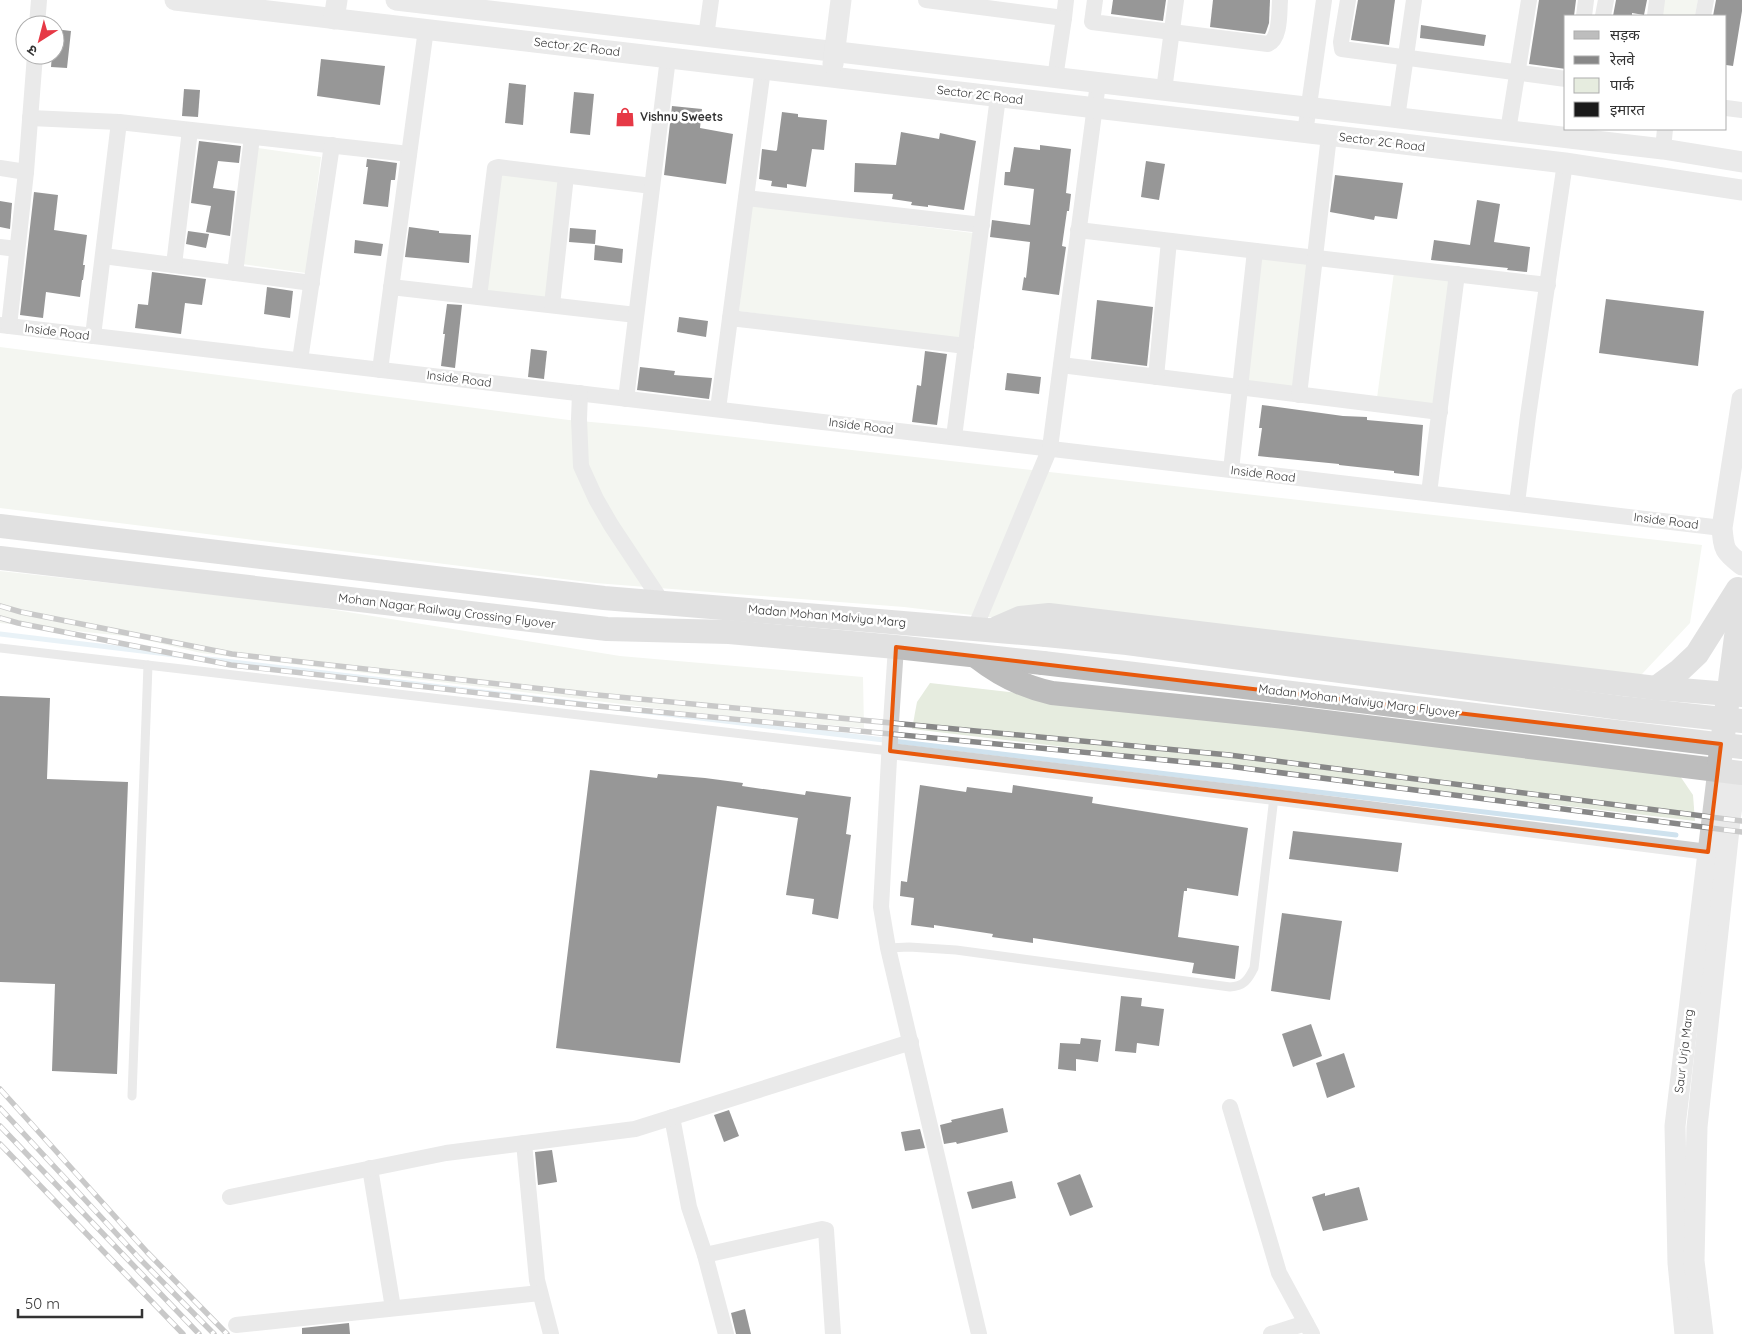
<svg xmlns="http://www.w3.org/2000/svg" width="1742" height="1334" font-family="Quicksand,'Noto Sans Devanagari',sans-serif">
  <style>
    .green { fill: #e6ecdf }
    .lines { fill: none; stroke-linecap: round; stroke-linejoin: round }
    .stream { stroke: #cfe2ee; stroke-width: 5 }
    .building { fill: #1a1a1a }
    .service { stroke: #d0d0d0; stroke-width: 9 }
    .minor { stroke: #d0d0d0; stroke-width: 16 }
    .tertiary { stroke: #d0d0d0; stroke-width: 21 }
    .secondary { stroke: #bdbdbd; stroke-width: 24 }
    .rail-casing { stroke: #888; stroke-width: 5.5 }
    .rail { stroke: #fff; stroke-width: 4; stroke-dasharray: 11; stroke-linecap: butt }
    .secondary-bridge { stroke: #bdbdbd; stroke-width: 24 }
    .marked { fill: none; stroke: #e8590c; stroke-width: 4; stroke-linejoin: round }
    .labels { text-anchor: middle; stroke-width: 5; stroke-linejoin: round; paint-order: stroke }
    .street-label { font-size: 12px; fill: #333; stroke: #fff }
    .poi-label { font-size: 12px; font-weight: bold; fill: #333; stroke: #fff; text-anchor: start }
  </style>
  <rect width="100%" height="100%" fill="#fff"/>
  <g class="green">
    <path d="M1664,0H1698L1695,16H1661Z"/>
    <path d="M258,148L321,157L306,273L242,264Z"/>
    <path d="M500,173L561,181L546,299L485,290Z"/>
    <path d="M751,205L973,233L960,339L739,311Z"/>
    <path d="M1260,257L1309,262L1294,388L1246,382Z"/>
    <path d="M1394,272L1452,281L1435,406L1377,398Z"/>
    <path d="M0,347L569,420L646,427L1702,545L1690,623L1642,674L1594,689L904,607L595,583L0,508Z"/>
    <path d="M0,571L292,603L620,656L863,677L864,728L687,712L201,653L133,637L0,623Z"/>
    <path d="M930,683L1543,753L1680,776L1693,795L1695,821L912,729L917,702Z"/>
  </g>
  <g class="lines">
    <path class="stream" d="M0,634L1676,835"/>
  </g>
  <g class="building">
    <path d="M1113,0H1166L1163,21L1111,14Z"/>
    <path d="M1213,0H1270L1269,23L1266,32L1265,34L1210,27Z"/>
    <path d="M1358,0H1395L1389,45L1351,40Z"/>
    <path d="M1539,0H1576L1574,16H1566V69L1529,64Z"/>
    <path d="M1616,0H1647L1644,15L1632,13V16H1613Z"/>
    <path d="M1716,0H1742V11L1733,66L1726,65V16H1713Z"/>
    <path d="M1421,25L1486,35L1484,46L1420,38Z"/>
    <path d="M55,29L71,31L67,68L51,67L52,55H55Z"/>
    <path d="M321,59L385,66L380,105L317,96Z"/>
    <path d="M509,83L526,85L523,125L505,123Z"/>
    <path d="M184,89L200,90L198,117L182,116Z"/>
    <path d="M574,92L594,94L590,135L570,133Z"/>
    <path d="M672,106L702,109L700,128L733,134L726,184L664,175Z"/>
    <path d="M782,112L798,114V117L827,120L824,150L812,149L806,187L787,184V188L771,186L772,181L759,179L762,149L776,151L777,150Z"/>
    <path d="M901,132L939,139L940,133L976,141L964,210L928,205V207L911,205L912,202L892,199L893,194L854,192L855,163L896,165Z"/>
    <path d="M199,141L241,146L239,163L218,161L213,188L235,191L230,236L206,232L211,206L191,203Z"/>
    <path d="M1040,145L1071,149L1066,193L1071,194L1069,211H1067L1062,246L1066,247L1059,295L1022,290L1024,277L1026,278L1030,242L990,237L992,220L1030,225L1034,189L1004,185L1005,172H1010L1014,147L1040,150Z"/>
    <path d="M367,159L397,163L395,180H391L388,207L363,204L368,167H366Z"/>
    <path d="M1146,161L1165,164L1159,200L1141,197Z"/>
    <path d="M1335,175L1403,183L1397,219L1375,216L1374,220L1330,212Z"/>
    <path d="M34,192L58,195L54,230L87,235L83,265H85L83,280H82L80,297L46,292L43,318L20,315Z"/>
    <path d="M1477,200L1500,204L1494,242L1530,247L1527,272L1507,270L1508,268L1431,260L1434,240L1470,245Z"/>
    <path d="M0,201L12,203L10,229L0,227Z"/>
    <path d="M409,227L439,231V233L471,235L469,263L405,257Z"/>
    <path d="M570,228L596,230L595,244L569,242Z"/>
    <path d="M188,231L209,234L206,248L186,244Z"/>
    <path d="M355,240L383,244L381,256L354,253Z"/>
    <path d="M595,245L623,249L622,263L594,260Z"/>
    <path d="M152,272L206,279L202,305L185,303L181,334L135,328L138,304L148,305Z"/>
    <path d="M267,287L293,291L290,318L264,314Z"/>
    <path d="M1606,299L1704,311L1698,366L1599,353Z"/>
    <path d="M1097,300L1153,307L1147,366L1091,359Z"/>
    <path d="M447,304L462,305L455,368L441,366L445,334H443Z"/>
    <path d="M679,317L708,321L706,337L677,332Z"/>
    <path d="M531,349L547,351L544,379L528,377Z"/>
    <path d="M925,351L947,354L937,425L912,422L917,385L921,386Z"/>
    <path d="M640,367L675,371L674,375L712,378L709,399L637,390Z"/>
    <path d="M1007,373L1041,377L1039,394L1005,390Z"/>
    <path d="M1262,405L1343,416L1367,417V420L1423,425L1419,476L1394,473V471L1339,465V464L1258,456L1262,428H1259Z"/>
    <path d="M0,696L50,698L47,779L128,782L117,1074L52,1071L55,984L0,982Z"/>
    <path d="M590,770L657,778L658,774L705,778L743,783L742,786L805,795L806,791L851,797L846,834L851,835L838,919L812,914L814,899L786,895L798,818L717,806L680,1063L556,1048Z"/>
    <path d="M920,785L966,792L967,787L1012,793L1013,785L1093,797L1092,803L1248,828L1238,896L1187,888V891H1184L1178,937L1239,946L1235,979L1192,973L1194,963L1033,938V943L992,937L993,934L934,925V928L911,925L914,898L900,896L901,881L907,882Z"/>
    <path d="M1293,831L1402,843L1398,872L1289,859Z"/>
    <path d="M1282,913L1342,921L1330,1000L1271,991Z"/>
    <path d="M1121,996L1142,998L1141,1006L1164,1009L1159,1046L1137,1043L1136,1053L1115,1051Z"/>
    <path d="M1311,1024L1322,1056L1293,1067L1282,1034Z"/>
    <path d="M1081,1038L1101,1040L1098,1062L1076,1059V1071L1058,1069L1060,1043L1080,1044Z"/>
    <path d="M1344,1053L1355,1087L1327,1098L1316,1063Z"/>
    <path d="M1003,1108L1008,1132L957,1144L956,1142L944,1144L940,1125L952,1122L951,1120Z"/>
    <path d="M729,1110L739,1136L724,1142L714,1115Z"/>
    <path d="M920,1129L925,1148L905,1151L901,1132Z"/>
    <path d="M552,1150L557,1182L538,1185L535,1152Z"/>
    <path d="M1080,1174L1093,1207L1070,1216L1057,1183Z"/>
    <path d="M1012,1181L1016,1198L972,1209L967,1192Z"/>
    <path d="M1359,1187L1368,1220L1323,1231L1312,1197L1325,1193V1196Z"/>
    <path d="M745,1309L751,1334H736L731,1313Z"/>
    <path d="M349,1323L350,1334H302V1328Z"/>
  </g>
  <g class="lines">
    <g class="service">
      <path d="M0,648L890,751"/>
      <path d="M888,948L909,947L956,950L1230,987C1244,986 1248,980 1254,968L1274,797"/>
      <path d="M132,1096L148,665"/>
    </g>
    <g class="minor">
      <path d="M926,0L1064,18L1066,0"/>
      <path d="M1095,0L1092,22L1268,44C1281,38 1279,12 1280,0"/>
      <path d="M1348,0L1341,42L1342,49L1566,79"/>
      <path d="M1584,16L1586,0"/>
      <path d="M1603,16L1606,0"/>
      <path d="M1655,16L1657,0"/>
      <path d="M1703,16L1706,0"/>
      <path d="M37,25L39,0"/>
      <path d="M706,37L711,0"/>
      <path d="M1055,78L1064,18"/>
      <path d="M1164,90L1176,0"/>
      <path d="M1726,108L1742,110"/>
      <path d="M30,118L119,122L409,154"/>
      <path d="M1397,118L1414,0"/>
      <path d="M1508,131L1529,0"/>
      <path d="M1305,133L1324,0"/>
      <path d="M1663,149L1665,129"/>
      <path d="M0,168L26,172"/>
      <path d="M746,198L982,225"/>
      <path d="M1078,230L1548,285"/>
      <path d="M0,247L17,249"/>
      <path d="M103,256L312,283"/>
      <path d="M174,265L190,130"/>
      <path d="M235,273L252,137"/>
      <path d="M391,287L636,315"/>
      <path d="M479,297L495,168L498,167L652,186"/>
      <path d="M552,305L566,176"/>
      <path d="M730,318L966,346"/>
      <path d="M0,325L1722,528"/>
      <path d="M9,326L26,172L35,55"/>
      <path d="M93,336L119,122"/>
      <path d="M300,360L332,145"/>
      <path d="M1061,365L1440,412"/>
      <path d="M380,370L426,29"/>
      <path d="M1156,377L1169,241"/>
      <path d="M580,393L579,419L581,466L596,499L611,525L662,602"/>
      <path d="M1299,395L1329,136"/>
      <path d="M626,399L668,58"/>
      <path d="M718,409L763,69"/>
      <path d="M954,437L998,97"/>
      <path d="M1231,470L1255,251"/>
      <path d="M1429,493L1457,274"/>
      <path d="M1517,503L1528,416L1565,163"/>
      <path d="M975,628L1050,448L1098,83"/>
      <path d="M896,647L891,722L881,907L888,948L979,1334"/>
      <path d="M890,751L1274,797L1708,852"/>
      <path d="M1230,1107L1279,1273L1312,1334"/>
      <path d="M672,1117L689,1207L705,1255L726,1334"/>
      <path d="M524,1143L537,1280L551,1334"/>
      <path d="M370,1168L393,1308"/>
      <path d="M230,1197L446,1153L635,1129L911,1042"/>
      <path d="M705,1255L822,1229L826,1230L833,1334"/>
      <path d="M236,1325L540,1293"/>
      <path d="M1271,1334L1306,1323"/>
    </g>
    <g class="tertiary">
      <path d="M175,0L1565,163L1742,190"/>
      <path d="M396,0L1663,149L1742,162"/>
      <path d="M334,19L337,0"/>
      <path d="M833,64L841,0"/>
      <path d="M1742,399L1722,528C1724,550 1724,551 1742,565"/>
      <path d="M1685,1334L1678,1263L1675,1126L1718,770"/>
      <path d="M1703,1334L1694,1261L1697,1127L1730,820L1737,772"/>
    </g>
    <g class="secondary">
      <path d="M0,526L604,598L1046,635"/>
      <path d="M0,558L607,629L729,632L896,647L1043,663"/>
      <path d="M997,628L1020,618L1049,615L1656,688L1742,695"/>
      <path d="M977,657C1000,675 1024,687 1052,693L1285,717L1742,773"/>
      <path d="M1656,688L1679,671L1697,654L1738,589"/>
      <path d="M1719,766L1742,591"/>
    </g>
    <defs>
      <g id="rail">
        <path d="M0,606L21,612L232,654L587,694L1229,755L1742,821"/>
        <path d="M0,618L18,623L231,665L586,705L1228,766L1742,832"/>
        <path d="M0,1089L147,1252L227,1334"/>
        <path d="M0,1108L139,1258L214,1334"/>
        <path d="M0,1126L199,1334"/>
        <path d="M0,1144L183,1334"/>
      </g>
    </defs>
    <use href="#rail" class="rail-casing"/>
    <use href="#rail" class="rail"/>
    <g class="secondary-bridge">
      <path d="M1046,635L1127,643L1621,708L1742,721"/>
      <path d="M1043,663L1742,747"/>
    </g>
  </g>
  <path d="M0 0H1742V1334H0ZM896,647L1721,744L1708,852L890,751Z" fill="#fff" fill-opacity=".55" fill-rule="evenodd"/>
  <path class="marked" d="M896,647L1721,744L1708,852L890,751Z"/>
  <defs>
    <symbol id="shop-bare" viewBox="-9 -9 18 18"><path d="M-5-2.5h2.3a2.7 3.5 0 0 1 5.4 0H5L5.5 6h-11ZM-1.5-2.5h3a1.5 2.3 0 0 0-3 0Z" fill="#e63946" stroke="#fff" stroke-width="2.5" paint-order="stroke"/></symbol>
  </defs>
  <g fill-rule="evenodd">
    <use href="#shop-bare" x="611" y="103" width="28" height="28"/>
  </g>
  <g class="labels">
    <g class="street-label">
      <text transform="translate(577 47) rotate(7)" y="4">Sector 2C Road</text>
      <text transform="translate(980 95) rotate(7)" y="4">Sector 2C Road</text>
      <text transform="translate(1382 142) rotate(7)" y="4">Sector 2C Road</text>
      <text transform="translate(57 332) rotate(7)" y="4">Inside Road</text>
      <text transform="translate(459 379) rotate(7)" y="4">Inside Road</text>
      <text transform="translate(861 426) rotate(7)" y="4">Inside Road</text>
      <text transform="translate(1263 474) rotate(7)" y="4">Inside Road</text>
      <text transform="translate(1666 521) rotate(7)" y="4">Inside Road</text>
      <text transform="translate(447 611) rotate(7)" y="4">Mohan Nagar Railway Crossing Flyover</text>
      <text transform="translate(827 616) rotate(5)" y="4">Madan Mohan Malviya Marg</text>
      <text transform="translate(1359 701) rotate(7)" y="4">Madan Mohan Malviya Marg Flyover</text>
      <text transform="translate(1684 1051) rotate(-83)" y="4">Saur Urja Marg</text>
    </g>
    <g class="poi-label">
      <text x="640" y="121">Vishnu Sweets</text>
    </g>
  </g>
  <rect x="1564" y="15" width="162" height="115" fill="#ffffff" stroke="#adadad"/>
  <rect x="1574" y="31" width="25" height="8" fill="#bdbdbd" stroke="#adadad"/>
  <text x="1610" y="40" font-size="15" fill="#333333">सड़क</text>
  <rect x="1574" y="56" width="25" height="8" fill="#888888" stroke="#adadad"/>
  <text x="1610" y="65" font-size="15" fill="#333333">रेलवे</text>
  <rect x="1574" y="78" width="25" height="15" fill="#e6ecdf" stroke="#adadad"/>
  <text x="1610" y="90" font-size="15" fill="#333333">पार्क</text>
  <rect x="1574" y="102" width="25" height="15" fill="#1a1a1a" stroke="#adadad"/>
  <text x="1610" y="115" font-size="15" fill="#333333">इमारत</text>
  <g transform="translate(40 40) rotate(216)"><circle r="24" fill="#ffffff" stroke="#adadad"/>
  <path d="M0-4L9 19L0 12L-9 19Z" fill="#e63946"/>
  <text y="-8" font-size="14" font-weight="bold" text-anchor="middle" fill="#333333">उ</text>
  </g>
  <path d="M18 1309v8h124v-8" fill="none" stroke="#333333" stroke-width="2.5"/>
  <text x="25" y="1309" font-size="15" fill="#333333" stroke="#ffffff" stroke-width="4" paint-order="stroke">50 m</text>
</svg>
